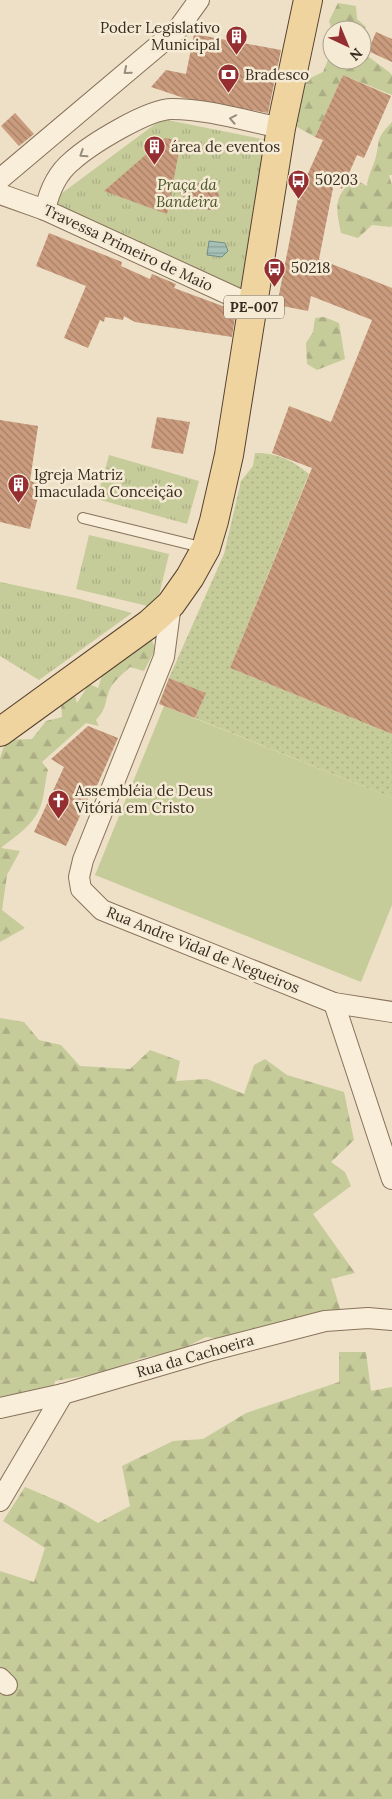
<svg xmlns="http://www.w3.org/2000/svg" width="392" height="1799" font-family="Lora,serif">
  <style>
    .grass { fill: url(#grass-dots) }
    .forest { fill: url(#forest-firs) }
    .park { fill: url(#park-tufts) }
    .garden { fill: #c6cb9a }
    .water { fill: url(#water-rules); stroke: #6e8f86 }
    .building { fill: url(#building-back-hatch) }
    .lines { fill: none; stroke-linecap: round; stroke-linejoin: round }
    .lane-casing { stroke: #88725c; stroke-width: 12 }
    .street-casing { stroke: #88725c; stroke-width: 22 }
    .primary-casing { stroke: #564130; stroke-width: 30 }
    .lane { stroke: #f8eed9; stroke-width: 10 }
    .street { stroke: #f8eed9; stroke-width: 20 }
    .primary { stroke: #efd49f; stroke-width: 28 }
    .oneway { stroke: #988c7c }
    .labels { text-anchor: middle; stroke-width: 5; stroke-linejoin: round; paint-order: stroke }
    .shield { fill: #f5ebd5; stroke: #716556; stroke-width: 1 }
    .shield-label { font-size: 14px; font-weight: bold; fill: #382b1f }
    .poi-label { font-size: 15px; fill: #382b1f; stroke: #f5ebd5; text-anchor: start }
    .park-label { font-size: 15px; font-style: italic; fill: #4a5427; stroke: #f5ebd5 }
    .street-label { font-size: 15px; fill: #382b1f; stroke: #f5ebd5 }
  </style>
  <defs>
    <pattern id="grass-dots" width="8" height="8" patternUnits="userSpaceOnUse" patternTransform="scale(1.25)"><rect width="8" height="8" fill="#c6cb9a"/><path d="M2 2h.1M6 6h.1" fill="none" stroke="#abae84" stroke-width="1.8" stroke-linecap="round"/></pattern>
    <pattern id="forest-firs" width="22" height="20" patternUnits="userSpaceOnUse" patternTransform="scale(1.25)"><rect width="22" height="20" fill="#c6cb9a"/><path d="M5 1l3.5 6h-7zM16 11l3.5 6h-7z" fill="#abae84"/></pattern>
    <pattern id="park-tufts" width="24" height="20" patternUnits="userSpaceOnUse" patternTransform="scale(1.25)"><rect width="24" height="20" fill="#c6cb9a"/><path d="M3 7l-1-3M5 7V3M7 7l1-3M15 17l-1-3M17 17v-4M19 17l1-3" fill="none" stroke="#abae84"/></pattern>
    <pattern id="water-rules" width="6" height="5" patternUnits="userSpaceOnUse" patternTransform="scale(1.25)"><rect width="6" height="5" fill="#a7c1b9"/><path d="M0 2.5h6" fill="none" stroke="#899d96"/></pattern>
    <pattern id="building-back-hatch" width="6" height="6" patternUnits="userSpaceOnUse" patternTransform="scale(1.25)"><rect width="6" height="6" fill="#ca9b7d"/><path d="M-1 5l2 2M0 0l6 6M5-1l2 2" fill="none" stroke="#a57f66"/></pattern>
  </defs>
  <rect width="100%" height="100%" fill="#ede0c6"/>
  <path class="grass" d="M255,453C278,453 292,460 309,474L230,668L392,734V798L195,718L206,693L169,678L224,554L241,481L253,466Z"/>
  <g class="forest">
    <path d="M338,3L356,6L357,19L366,27L362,36V30H332L329,21Z"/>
    <path d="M332,50V60H362V52L389,72L392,75V95L343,75L315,137L290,123L304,81L323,72Z"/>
    <path d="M392,122V175H389L392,185V225L391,227L372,225L358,238L341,233C336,207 333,197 354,179L367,186C368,176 372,169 375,160C381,140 374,140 392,122Z"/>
    <path d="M324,317L339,323L345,359L317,370L307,364L306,343L313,332L315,318Z"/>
    <path d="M146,640H152L155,650L144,671L130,667C123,674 113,681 109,691C104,705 107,708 96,720L99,726L86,723L42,762L48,770C45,780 44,798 41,805C34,825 17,835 1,848L20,851L7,875L2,910L25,928L0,942V758L6,740L32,739L46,721L62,717L61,703L75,696L77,703L89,684L98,688L103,673Z"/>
    <path d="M0,1018L24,1022L39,1040L61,1045L80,1066L130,1069L150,1050L180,1061L176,1081L207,1079L244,1094L254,1065L265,1059L287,1075L344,1092L354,1140L331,1162L345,1172L351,1186L313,1214L355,1273L331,1279L341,1312L301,1317L282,1332L252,1329L222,1339L206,1337L178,1351L142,1358L102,1373L55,1381L52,1391L0,1402Z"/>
    <path d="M339,1352H366L371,1391L392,1387V1799H0V1571L34,1582L45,1548L3,1521L25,1487L65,1504L98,1523L130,1506L122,1466L173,1441L203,1439L246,1413L339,1382Z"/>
  </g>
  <g class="park">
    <path d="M162,119L267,140L241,290L57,207V201L62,193Z"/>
    <path d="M109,455L199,481L187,524L97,499Z"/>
    <path d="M89,535L169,554L156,608L76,589Z"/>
    <path d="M0,582L76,598L132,613L39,680L0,656Z"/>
  </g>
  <path class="garden" d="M164,706L392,798V905L361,982L95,875Z"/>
  <path class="water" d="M209,241L225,243L228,251L222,257L207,255Z"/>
  <g class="building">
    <path d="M376,32L392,39V62L368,51Z"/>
    <path d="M194,34L281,50L268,113L184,98L151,87L166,70L186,74Z"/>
    <path d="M343,75L391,96L364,158L357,155L342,189L334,183L319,259L392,288V734L230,668L312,468L272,453L289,406L331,422L372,320L311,296L308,311L277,305L302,177L306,178L323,140L315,137Z"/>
    <path d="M15,113L34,134L19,146L1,126Z"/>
    <path d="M165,138L181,141L167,214L104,191Z"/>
    <path d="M201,182L211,183L219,194L217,203L210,210L196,208L177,191Z"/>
    <path d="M49,233L122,262L121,266L150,279L152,274L176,284L174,288L236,311L232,337L135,322L124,316L123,320L105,317L104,322L100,320L88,348L64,338L86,286L36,266Z"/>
    <path d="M157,417L190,422L183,454L151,448Z"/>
    <path d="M0,420L38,426L30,481L41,484L30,529L0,522Z"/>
    <path d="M169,678L206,693L195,718L159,704Z"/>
    <path d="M88,726L118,738L96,788L94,786L66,846L34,832L64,767L51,759Z"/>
  </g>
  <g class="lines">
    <defs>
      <path id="lane" d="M83,518L205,548"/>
      <g id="street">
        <path d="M0,179L178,29L199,0"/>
        <path d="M0,194L45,210L254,306"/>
        <path d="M45,210C49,192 57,173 72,161C91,144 148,109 172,109C208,109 246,121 281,128"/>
        <path d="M171,604L164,657L83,860L79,877L81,889L102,910L334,1003L392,1012"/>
        <path d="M334,1003L392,1179"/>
        <path d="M0,1408L63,1394L213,1350L325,1321L368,1318L392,1320"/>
        <path d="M0,1501L63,1394"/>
        <path d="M0,1678L7,1685"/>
      </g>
      <path id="primary" d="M0,732L149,624L171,604L190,577L206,548L214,521L229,455L281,128L308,0"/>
    </defs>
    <use href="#lane" class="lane-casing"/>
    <use href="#street" class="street-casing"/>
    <use href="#primary" class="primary-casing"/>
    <use href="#lane" class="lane"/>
    <use href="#street" class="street"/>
    <use href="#primary" class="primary"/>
  </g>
  <defs><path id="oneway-chevron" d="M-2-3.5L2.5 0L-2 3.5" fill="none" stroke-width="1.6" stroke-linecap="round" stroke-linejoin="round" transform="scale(1.25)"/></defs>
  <g class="oneway">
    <use href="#oneway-chevron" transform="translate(127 71) rotate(140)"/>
    <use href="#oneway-chevron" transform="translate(233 119) rotate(-169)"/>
    <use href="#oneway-chevron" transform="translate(83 154) rotate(147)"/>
  </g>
  <defs>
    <symbol id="building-pin" viewBox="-11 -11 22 30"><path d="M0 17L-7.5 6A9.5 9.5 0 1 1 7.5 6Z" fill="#952e31" stroke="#f5ebd5"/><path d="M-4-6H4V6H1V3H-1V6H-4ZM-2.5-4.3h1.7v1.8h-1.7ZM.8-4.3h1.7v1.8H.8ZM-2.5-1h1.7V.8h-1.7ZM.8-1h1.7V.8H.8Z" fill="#fff"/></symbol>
    <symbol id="bank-pin" viewBox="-11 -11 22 30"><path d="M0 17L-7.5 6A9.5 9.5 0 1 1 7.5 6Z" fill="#952e31" stroke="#f5ebd5"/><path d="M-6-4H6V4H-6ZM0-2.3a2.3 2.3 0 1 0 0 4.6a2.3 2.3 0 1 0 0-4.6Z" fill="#fff"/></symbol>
    <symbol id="bus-pin" viewBox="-11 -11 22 30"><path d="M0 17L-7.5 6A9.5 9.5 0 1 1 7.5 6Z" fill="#952e31" stroke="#f5ebd5"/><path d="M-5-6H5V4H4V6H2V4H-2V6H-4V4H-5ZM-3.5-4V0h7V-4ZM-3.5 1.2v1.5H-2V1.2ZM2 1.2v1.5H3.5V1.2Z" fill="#fff"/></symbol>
    <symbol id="church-pin" viewBox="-11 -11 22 30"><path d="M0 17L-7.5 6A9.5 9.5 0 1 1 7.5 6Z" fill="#952e31" stroke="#f5ebd5"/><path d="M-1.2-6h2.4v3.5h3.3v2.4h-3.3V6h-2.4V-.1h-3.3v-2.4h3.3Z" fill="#fff"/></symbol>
  </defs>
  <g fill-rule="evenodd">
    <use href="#building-pin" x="224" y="24" width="25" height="34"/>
    <use href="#bank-pin" x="216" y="62" width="25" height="34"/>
    <use href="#building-pin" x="142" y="134" width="25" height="34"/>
    <use href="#bus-pin" x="286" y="168" width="25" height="34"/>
    <use href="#bus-pin" x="262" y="256" width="25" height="34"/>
    <use href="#building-pin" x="6" y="472" width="25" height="34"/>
    <use href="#church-pin" x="46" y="788" width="25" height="34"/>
  </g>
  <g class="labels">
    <rect class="shield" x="224" y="295.5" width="60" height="23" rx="4"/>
    <g class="shield-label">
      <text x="254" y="312">PE-007</text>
    </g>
    <g class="poi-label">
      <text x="220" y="33" text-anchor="end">Poder Legislativo<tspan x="220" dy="17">Municipal</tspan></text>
      <text x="245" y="80">Bradesco</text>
      <text x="171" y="152">área de eventos</text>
      <text x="315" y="185">50203</text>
      <text x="291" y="273">50218</text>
      <text x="34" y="480">Igreja Matriz<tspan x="34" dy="17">Imaculada Conceição</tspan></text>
      <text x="75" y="796">Assembléia de Deus<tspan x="75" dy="17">Vitória em Cristo</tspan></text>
    </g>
    <g class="park-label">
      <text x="187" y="190">Praça da<tspan x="187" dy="17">Bandeira</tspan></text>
    </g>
    <g class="street-label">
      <text transform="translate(128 248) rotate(25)" y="5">Travessa Primeiro de Maio</text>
      <text transform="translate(203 950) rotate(22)" y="5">Rua Andre Vidal de Negueiros</text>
      <text transform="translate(195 1356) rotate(-16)" y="5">Rua da Cachoeira</text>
    </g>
  </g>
  <g transform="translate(347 45) rotate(136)"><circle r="24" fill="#f5ebd5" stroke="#a99e8c"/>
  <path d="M0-4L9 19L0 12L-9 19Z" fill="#952e31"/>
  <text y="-8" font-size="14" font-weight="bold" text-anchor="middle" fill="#382b1f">N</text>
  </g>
</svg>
